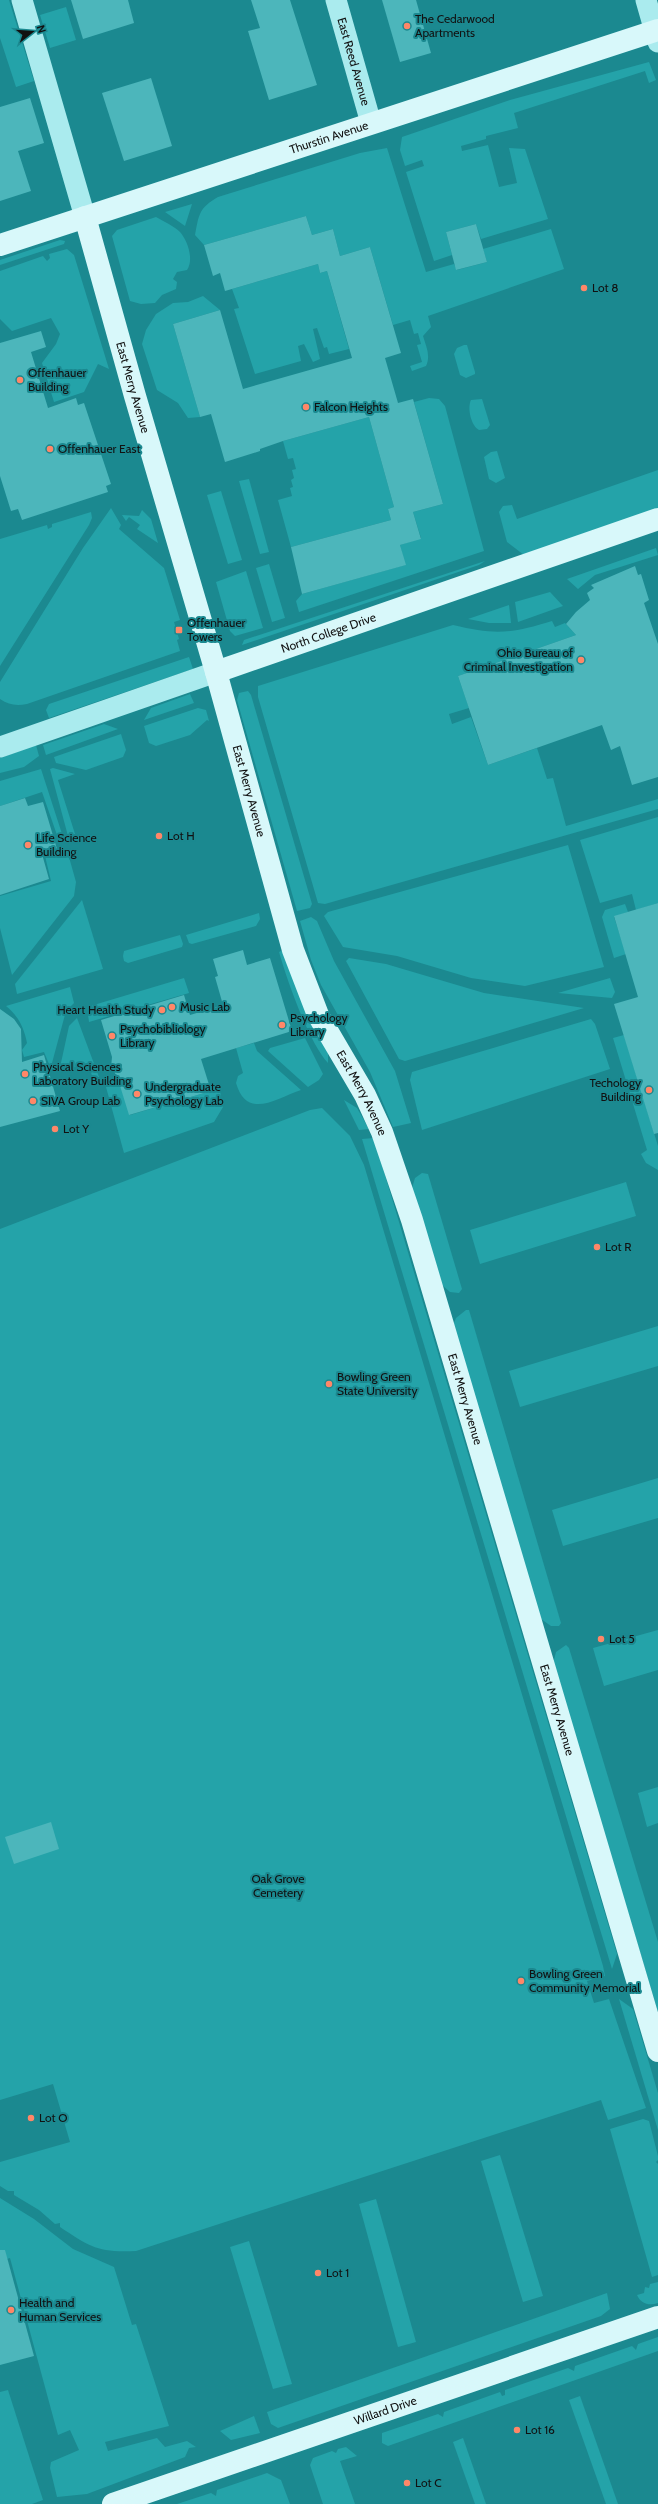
<svg xmlns="http://www.w3.org/2000/svg" width="658" height="2504" font-family="Cabin,sans-serif">
  <style>
    .green { fill: #24a3a9 }
    .building { fill: #4cb6bb }
    .lines { fill: none; stroke-linecap: round; stroke-linejoin: round }
    .street { stroke: #aaebee; stroke-width: 21 }
    .secondary { stroke: #d8f8fa; stroke-width: 22 }
    .poi-dot { fill: #ff8768; stroke: #1b8990; stroke-width: 1.5 }
    .labels { text-anchor: middle; stroke-width: 4; stroke-linejoin: round; paint-order: stroke }
    .poi-label { font-size: 12px; fill: #111; stroke: #1b8990; text-anchor: start }
    .street-label { font-size: 12px; fill: #111; stroke: #1b8990 }
    .park-label { font-size: 12px; fill: #111; stroke: #1b8990 }
  </style>
  <rect width="100%" height="100%" fill="#1b8990"/>
  <g class="green">
    <path d="M0,0H9L34,81L16,87L0,38Z"/>
    <path d="M66,7L76,40L50,48L40,15Z"/>
    <path d="M649,62L656,80L649,83L645,71L514,113L518,128L486,136V139L461,146L462,151L488,145L499,187L517,183L509,148L525,149L548,219L481,239L476,224L446,232L452,255L434,261L406,172L424,166L422,160L405,166L400,150L402,137L510,100Z"/>
    <path d="M387,148L426,272L454,264L457,270L487,262L483,249L551,229L564,269L428,316L431,327L423,336C426,346 431,356 426,366L412,371L410,366L422,362L417,345L421,344L418,333L414,334L410,320L393,325L370,247L340,256L333,229L312,235L306,216L204,245L195,235C199,214 199,208 218,197L360,153Z"/>
    <path d="M192,204L185,226L165,212Z"/>
    <path d="M156,217C163,221 174,226 180,232C188,241 194,260 187,270L177,272L173,279L177,282L176,289L162,295L155,303L141,304L130,301L112,236L117,230Z"/>
    <path d="M60,240L65,241L64,244L0,265V260Z"/>
    <path d="M67,249L74,255L109,369L98,364L84,392L54,402L42,363L56,344L60,334L51,318L12,331L0,319V271L43,256L47,261L50,258L49,254Z"/>
    <path d="M318,264L320,273L327,271L349,349L329,354L327,347L324,348L317,328L313,329L320,359L313,362L304,344L298,346L301,361L255,374L234,309L239,308L232,289Z"/>
    <path d="M203,296L220,310L173,324L200,417L188,418L178,403L157,390L142,344L146,330L156,314L173,303L188,302Z"/>
    <path d="M464,345H467L475,372V374L466,378L460,375L454,354L457,348Z"/>
    <path d="M429,398L439,399L445,406L484,551L299,612L296,601L302,594L405,565L400,545L421,538L413,512L443,504L414,402Z"/>
    <path d="M482,399L490,425L487,429L479,430C471,426 467,408 471,400Z"/>
    <path d="M369,417L394,507L388,509L391,520L291,547L278,500L292,496L290,488L293,487L291,480L294,478L292,470L296,469L293,458L288,459L283,441Z"/>
    <path d="M497,451L505,478L496,483L489,479L484,457L491,452Z"/>
    <path d="M658,470V510L524,555L507,542L499,512L503,506L512,505L517,519Z"/>
    <path d="M249,479L269,552L260,554L239,481Z"/>
    <path d="M221,491L242,560L228,564L207,495Z"/>
    <path d="M111,508L121,525L119,529L164,568L180,620L174,622L179,639L177,640L180,651L27,704C16,706 9,705 0,699V682L83,548Z"/>
    <path d="M142,510L151,519L158,543L137,529L140,525L129,517L126,521L122,515L139,516Z"/>
    <path d="M91,512L92,518L89,525L0,666V539L47,525L48,529L52,527V524Z"/>
    <path d="M656,548L658,555L595,575L578,589L567,579Z"/>
    <path d="M485,561L479,565L242,645L244,640Z"/>
    <path d="M269,564L285,618L272,622L256,568Z"/>
    <path d="M246,571L263,628L235,636L230,631L216,582Z"/>
    <path d="M550,592L563,606L518,622L515,602Z"/>
    <path d="M509,605L511,623H489L468,619Z"/>
    <path d="M552,621L555,627L565,623L576,635L458,676L469,708L449,714L452,724L471,717L488,765L537,748L547,779L553,778L566,826L658,799V809L325,904L318,903L258,697V686L453,625C495,635 510,634 552,621Z"/>
    <path d="M189,657L193,669L49,718L46,710L49,704Z"/>
    <path d="M248,691L251,695L312,904L310,908L297,911L237,700L239,693Z"/>
    <path d="M190,694L194,703L144,720L151,708Z"/>
    <path d="M198,708L206,710L209,721L207,720L190,735L156,746L149,743L144,726Z"/>
    <path d="M104,724L118,729L46,755L43,745Z"/>
    <path d="M121,734L126,750L123,757L86,770L56,763L54,757Z"/>
    <path d="M36,745L39,756L24,767L0,773V758Z"/>
    <path d="M53,768L75,774L58,780L75,834L68,836L50,769Z"/>
    <path d="M41,769L63,837L58,838L42,792L0,806V781Z"/>
    <path d="M658,817V903L636,910L632,894L600,903L580,840Z"/>
    <path d="M568,845L604,967L525,986L471,978L397,956L343,947L324,916L328,912Z"/>
    <path d="M67,850L76,882L74,896L12,975L0,928V896L51,881L45,856Z"/>
    <path d="M82,900L103,969L17,994L15,984Z"/>
    <path d="M625,904L628,912L614,917L626,954L614,958L602,917L605,910Z"/>
    <path d="M259,913L260,919L256,926L192,944L189,943L186,935Z"/>
    <path d="M311,917L317,921L334,961L395,1071L411,1123L393,1127L370,1072L321,985L311,960L300,921Z"/>
    <path d="M180,935L183,944L182,947L128,963L124,961L123,956L124,951Z"/>
    <path d="M283,950L300,996L328,1053V1063C309,1043 287,980 279,952Z"/>
    <path d="M349,958L386,964L484,993L584,1008L405,1061L399,1059L346,961Z"/>
    <path d="M184,978L189,993L89,1022L87,1007Z"/>
    <path d="M610,978L615,992L612,998L558,993Z"/>
    <path d="M70,987L74,1003L66,1011L52,1063L49,1064L44,1052L24,1057L22,1050L27,1043C24,1027 18,1016 6,1006Z"/>
    <path d="M77,1018L99,1077L93,1079L88,1063L59,1072L69,1026Z"/>
    <path d="M591,1019L595,1024L610,1069L422,1130L410,1080L412,1072Z"/>
    <path d="M624,1035L658,1146V1170L646,1163L641,1154L647,1150L613,1038Z"/>
    <path d="M305,1038L323,1074L319,1080L308,1087L268,1051L270,1048Z"/>
    <path d="M254,1043L257,1051L301,1090C275,1099 247,1120 236,1083L238,1076L243,1073L236,1048Z"/>
    <path d="M114,1081L120,1084L130,1115L211,1091H220L223,1107L214,1122L124,1153L106,1087Z"/>
    <path d="M344,1100L357,1108L369,1129L359,1130Z"/>
    <path d="M322,1108L350,1136L364,1165L603,1966L605,1976L587,1981L594,2003L609,1999L646,2108L608,2120L601,2100L136,2251C99,2253 90,2247 60,2227V2223L55,2224L39,2210L14,2195V2191H8L0,2186V2162L70,2142L53,2084L0,2100V1229L310,1110Z"/>
    <path d="M374,1138L617,1954L612,1969L362,1139Z"/>
    <path d="M422,1173L428,1174L462,1289L459,1293L450,1292L442,1285L412,1188L415,1178Z"/>
    <path d="M626,1182L636,1216L480,1264L470,1230Z"/>
    <path d="M466,1310H469L561,1623L559,1626H551L541,1619L452,1328L456,1318Z"/>
    <path d="M658,1326V1366L520,1407L509,1371Z"/>
    <path d="M658,1478V1518L563,1546L552,1510Z"/>
    <path d="M658,1630V1670L604,1686L593,1648Z"/>
    <path d="M566,1645L569,1648L658,1942V2012L553,1664L556,1652Z"/>
    <path d="M658,1787V1823L647,1827L638,1793Z"/>
    <path d="M619,1999L633,2009L658,2093V2130Z"/>
    <path d="M643,2119L649,2121L658,2156V2160L656,2162L658,2164V2275L652,2277L610,2129Z"/>
    <path d="M500,2155L543,2296L523,2302L481,2161Z"/>
    <path d="M0,2198L34,2219L73,2249L114,2267L132,2325L136,2324L169,2426L105,2442L108,2451L157,2438L165,2447L187,2441L196,2447L189,2448L185,2457L87,2494L57,2497L50,2468L51,2462L79,2450L70,2430L58,2435L10,2258L0,2261Z"/>
    <path d="M376,2199L416,2342L398,2347L359,2204Z"/>
    <path d="M249,2241L292,2384L273,2389L230,2247Z"/>
    <path d="M658,2282V2303C649,2306 641,2304 637,2295L644,2293L645,2287L649,2288L650,2284Z"/>
    <path d="M607,2293L610,2309L601,2316L278,2428L271,2424L267,2412Z"/>
    <path d="M658,2337V2351L388,2446L382,2443V2433L438,2414L443,2417L444,2412L500,2392L502,2396L505,2395V2390L568,2368L574,2371L575,2366L632,2346L636,2350L638,2344Z"/>
    <path d="M8,2390L43,2500L32,2504H0V2392Z"/>
    <path d="M580,2396L618,2504H606L569,2400Z"/>
    <path d="M254,2416L260,2433L231,2440L220,2431Z"/>
    <path d="M463,2438L486,2504H475L453,2442Z"/>
    <path d="M346,2447L357,2456L340,2461L355,2504H323L310,2465L313,2458L332,2451L336,2453L338,2449Z"/>
    <path d="M267,2473L281,2480L290,2504H177L211,2493L216,2496L217,2490Z"/>
  </g>
  <g class="building">
    <path d="M71,0H128L134,23L83,39Z"/>
    <path d="M251,0H290L317,85L269,100L248,31L260,28Z"/>
    <path d="M382,0H416L431,53L400,62Z"/>
    <path d="M151,78L172,146L124,161L102,93Z"/>
    <path d="M30,98L44,143L18,151L31,191L0,201V107Z"/>
    <path d="M306,216L312,235L333,229L340,256L370,247L401,353L385,358L398,403L413,399L443,504L413,512L421,539L400,545L406,565L302,594L291,547L391,520L388,509L394,507L369,417L283,441L260,449V451L225,462L211,414L200,417L173,324L220,310L243,389L352,358L327,271L320,273L318,264L225,291L220,273L213,276L204,245Z"/>
    <path d="M476,224L487,262L456,270L446,232Z"/>
    <path d="M41,331L46,347L31,352L48,408L76,398L78,405L84,403L111,484L106,486L108,492L22,520L18,509L11,511L0,476V343Z"/>
    <path d="M635,566L638,575L641,574L649,600L644,603L658,644V777L632,785L620,746L611,750L602,725L488,765L458,676L576,635L566,624L576,612L590,600L587,593L594,588L591,585Z"/>
    <path d="M25,798L28,806L43,802L57,849L42,854L49,879L0,895V806Z"/>
    <path d="M658,903V1133L654,1134L614,1004L638,997L614,916Z"/>
    <path d="M243,950L247,965L270,958L292,1031L201,1059L211,1091L129,1115L117,1076L111,1068L112,1057L101,1020L184,995L190,1015L223,1005L215,977L218,976L213,959Z"/>
    <path d="M0,1009L14,1019L21,1029L22,1062L44,1055L60,1111L0,1127Z"/>
    <path d="M51,1822L59,1849L14,1864L5,1837Z"/>
    <path d="M0,2250H5L34,2356L0,2365Z"/>
  </g>
  <g class="lines">
    <g class="street">
      <path d="M22,0L85,217"/>
      <path id="s1" d="M336,0L371,123"/>
      <path d="M646,0L658,42"/>
      <path d="M0,747L216,672"/>
    </g>
    <g class="secondary">
      <path id="s2" d="M85,217L135,396L216,672L293,950L318,1015L365,1095L382,1132L412,1220L658,2051"/>
      <path id="s3" d="M0,245L658,30"/>
      <path id="s4" d="M216,672L658,519"/>
      <path id="s5" d="M113,2504L658,2317"/>
    </g>
  </g>
  <g class="poi-dot">
    <circle cx="407" cy="26" r="4"/>
    <circle cx="584" cy="288" r="4"/>
    <circle cx="20" cy="380" r="4"/>
    <circle cx="306" cy="407" r="4"/>
    <circle cx="50" cy="449" r="4"/>
    <rect x="175" y="626" width="8" height="8" rx="2"/>
    <circle cx="581" cy="660" r="4"/>
    <circle cx="159" cy="836" r="4"/>
    <circle cx="28" cy="845" r="4"/>
    <circle cx="172" cy="1007" r="4"/>
    <circle cx="162" cy="1010" r="4"/>
    <circle cx="282" cy="1025" r="4"/>
    <circle cx="112" cy="1036" r="4"/>
    <circle cx="25" cy="1074" r="4"/>
    <circle cx="649" cy="1090" r="4"/>
    <circle cx="137" cy="1094" r="4"/>
    <circle cx="33" cy="1101" r="4"/>
    <circle cx="55" cy="1129" r="4"/>
    <circle cx="597" cy="1247" r="4"/>
    <circle cx="329" cy="1384" r="4"/>
    <circle cx="601" cy="1639" r="4"/>
    <circle cx="521" cy="1981" r="4"/>
    <circle cx="31" cy="2118" r="4"/>
    <circle cx="318" cy="2273" r="4"/>
    <circle cx="11" cy="2310" r="4"/>
    <circle cx="517" cy="2430" r="4"/>
    <circle cx="407" cy="2483" r="4"/>
  </g>
  <g class="labels">
    <g class="poi-label">
      <text x="415" y="23">The Cedarwood<tspan x="415" dy="14">Apartments</tspan></text>
      <text x="592" y="292">Lot 8</text>
      <text x="28" y="377">Offenhauer<tspan x="28" dy="14">Building</tspan></text>
      <text x="314" y="411">Falcon Heights</text>
      <text x="58" y="453">Offenhauer East</text>
      <text x="187" y="627">Offenhauer<tspan x="187" dy="14">Towers</tspan></text>
      <text x="573" y="657" text-anchor="end">Ohio Bureau of<tspan x="573" dy="14">Criminal Investigation</tspan></text>
      <text x="167" y="840">Lot H</text>
      <text x="36" y="842">Life Science<tspan x="36" dy="14">Building</tspan></text>
      <text x="180" y="1011">Music Lab</text>
      <text x="154" y="1014" text-anchor="end">Heart Health Study</text>
      <text x="290" y="1022">Psychology<tspan x="290" dy="14">Library</tspan></text>
      <text x="120" y="1033">Psychobibliology<tspan x="120" dy="14">Library</tspan></text>
      <text x="33" y="1071">Physical Sciences<tspan x="33" dy="14">Laboratory Building</tspan></text>
      <text x="641" y="1087" text-anchor="end">Techology<tspan x="641" dy="14">Building</tspan></text>
      <text x="145" y="1091">Undergraduate<tspan x="145" dy="14">Psychology Lab</tspan></text>
      <text x="41" y="1105">SIVA Group Lab</text>
      <text x="63" y="1133">Lot Y</text>
      <text x="605" y="1251">Lot R</text>
      <text x="337" y="1381">Bowling Green<tspan x="337" dy="14">State University</tspan></text>
      <text x="609" y="1643">Lot 5</text>
      <text x="529" y="1978">Bowling Green<tspan x="529" dy="14">Community Memorial</tspan></text>
      <text x="39" y="2122">Lot O</text>
      <text x="326" y="2277">Lot 1</text>
      <text x="19" y="2307">Health and<tspan x="19" dy="14">Human Services</tspan></text>
      <text x="525" y="2434">Lot 16</text>
      <text x="415" y="2487">Lot C</text>
    </g>
    <g class="street-label">
      <text dy="4" stroke="none"><textPath href="#s1" startOffset="64">East Reed Avenue</textPath></text>
      <text dy="4" stroke="none"><textPath href="#s3" startOffset="346">Thurstin Avenue</textPath></text>
      <text dy="4" stroke="none"><textPath href="#s2" startOffset="177">East Merry Avenue</textPath></text>
      <text dy="4" stroke="none"><textPath href="#s4" startOffset="119">North College Drive</textPath></text>
      <text dy="4" stroke="none"><textPath href="#s2" startOffset="597">East Merry Avenue</textPath></text>
      <text dy="4" stroke="none"><textPath href="#s2" startOffset="921">East Merry Avenue</textPath></text>
      <text dy="4" stroke="none"><textPath href="#s2" startOffset="1245">East Merry Avenue</textPath></text>
      <text dy="4" stroke="none"><textPath href="#s2" startOffset="1569">East Merry Avenue</textPath></text>
      <text dy="4" stroke="none"><textPath href="#s5" startOffset="288">Willard Drive</textPath></text>
    </g>
    <g class="park-label">
      <text x="278" y="1883">Oak Grove<tspan x="278" dy="14">Cemetery</tspan></text>
    </g>
  </g>
  <g transform="translate(32 32) rotate(73)" stroke="#1b8990" stroke-width="3" paint-order="stroke">
  <path d="M0-3L7 15L0 10L-7 15Z" fill="#111111"/>
  <text y="-6" font-size="11" font-weight="bold" text-anchor="middle" fill="#111111">N</text>
  </g>
</svg>
